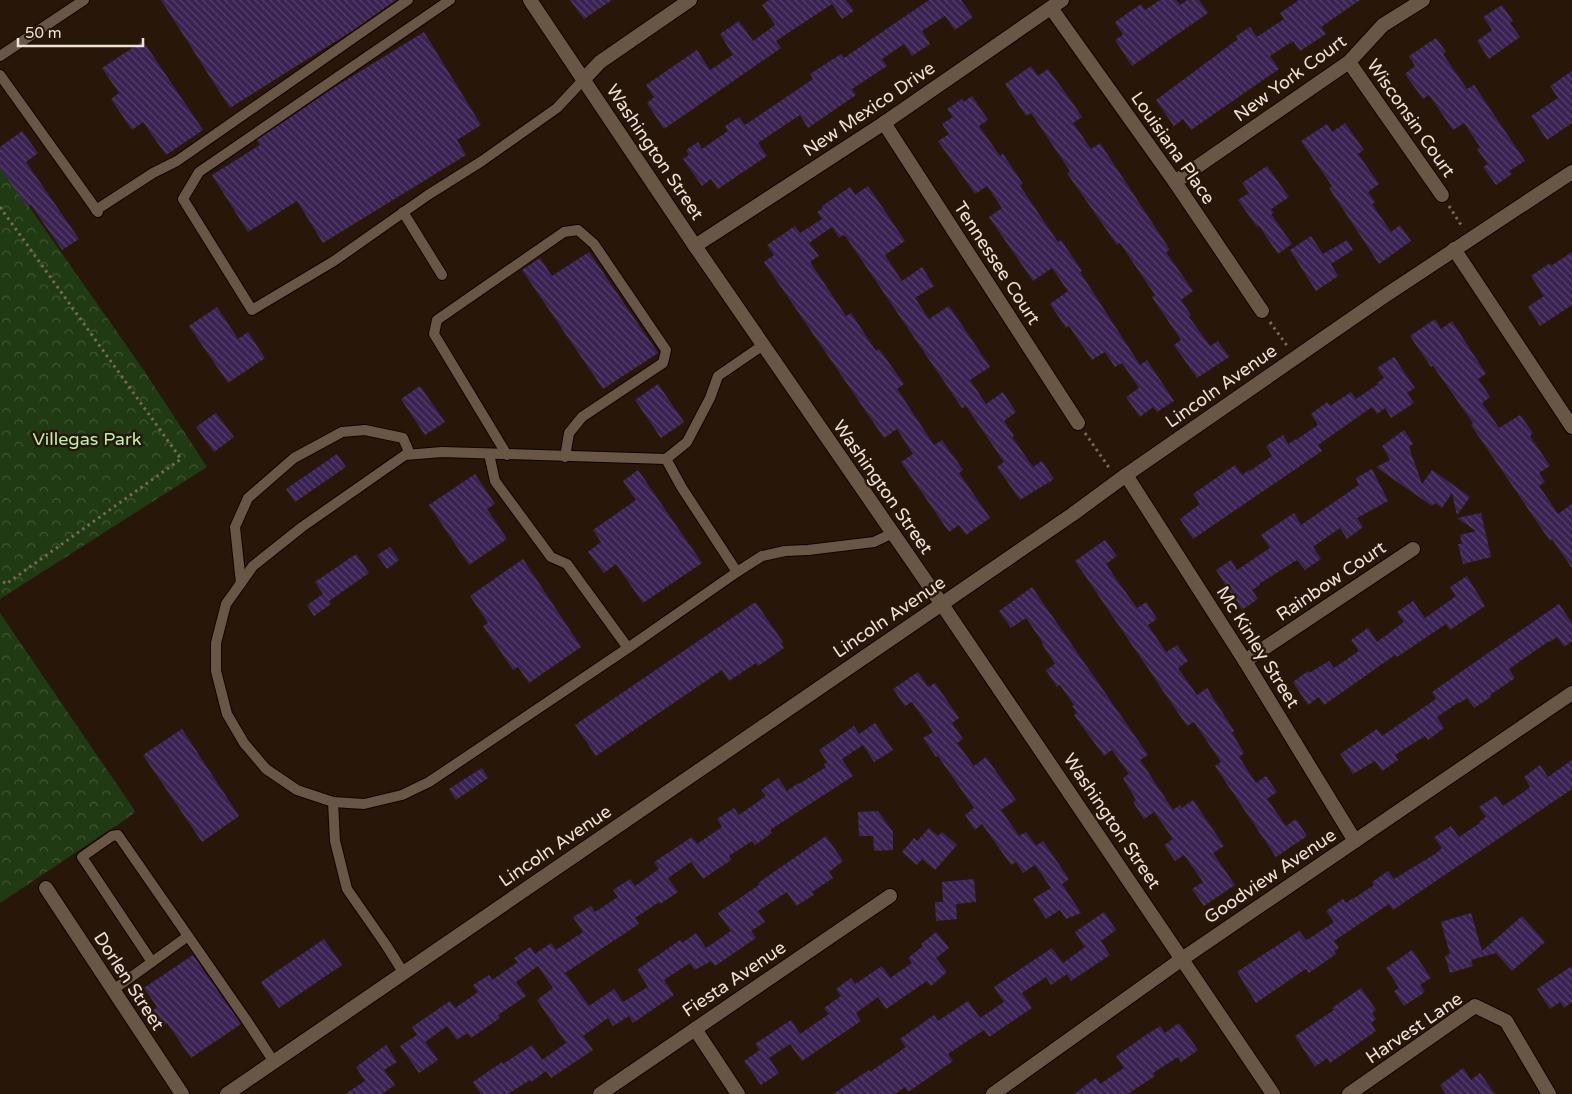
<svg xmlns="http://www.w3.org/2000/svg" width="1572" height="1094" font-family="'Varela Round',sans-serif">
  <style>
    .park { fill: url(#park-crowns) }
    .building { fill: url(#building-back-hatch) }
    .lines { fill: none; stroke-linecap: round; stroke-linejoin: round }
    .service-casing { stroke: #100300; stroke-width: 12 }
    .minor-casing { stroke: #100300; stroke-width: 16 }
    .tertiary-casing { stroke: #100300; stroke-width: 16 }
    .path { stroke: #78695c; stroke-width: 3; stroke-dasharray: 2.5 4; stroke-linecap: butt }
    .service { stroke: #695645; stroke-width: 10 }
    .minor { stroke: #695645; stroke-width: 14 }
    .tertiary { stroke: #695645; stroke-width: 14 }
    .labels { text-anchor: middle; stroke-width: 5; stroke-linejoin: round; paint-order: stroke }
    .street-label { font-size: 18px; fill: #eee2d8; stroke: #281708 }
    .park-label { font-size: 18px; fill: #baf2a3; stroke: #281708 }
  </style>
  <defs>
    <pattern id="park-crowns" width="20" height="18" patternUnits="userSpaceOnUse" patternTransform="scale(1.25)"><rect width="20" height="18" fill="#203a13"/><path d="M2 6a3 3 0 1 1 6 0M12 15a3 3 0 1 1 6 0" fill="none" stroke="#415635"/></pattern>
    <pattern id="building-back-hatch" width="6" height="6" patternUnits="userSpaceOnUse" patternTransform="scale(1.25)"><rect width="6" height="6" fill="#3a2253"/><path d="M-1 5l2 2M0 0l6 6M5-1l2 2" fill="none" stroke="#57426b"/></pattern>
  </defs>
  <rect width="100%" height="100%" fill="#281708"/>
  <g class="park">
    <path d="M0,165L145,372L207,467L0,599Z"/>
    <path d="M0,613L135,811L132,815L0,903Z"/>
  </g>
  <g class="building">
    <path d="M161,0H396L352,31L230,108Z"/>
    <path d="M570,0H612L584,19Z"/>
    <path d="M769,0H846L854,11L842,19L832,4L776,41L781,48L664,129L647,103L654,97L646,85L697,50L710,70L733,55L720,34L739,21L753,41L775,25L762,5Z"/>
    <path d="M929,0H961L973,17L955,30L945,16L922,31L930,44L912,56L904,44L882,59L887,66L852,89L856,95L808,128L800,115L758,143L767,156L718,189L711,179L702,186L683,159L689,155L686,150L698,142L702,149L728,131L725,126L739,117L745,125L813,79L810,74L841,54L844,58Z"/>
    <path d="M1160,0H1176L1180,5L1187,0H1199L1208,13L1132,66L1115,40L1123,35L1115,22L1141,4L1145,10Z"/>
    <path d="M1299,0H1360L1321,27L1326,34L1300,51L1293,41L1270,56L1279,69L1191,130L1183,119L1174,126L1156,100L1238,39L1236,36L1250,27L1257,37L1284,19L1280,13Z"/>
    <path d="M1502,5L1513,21L1510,23L1520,37L1489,59L1477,41L1492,30L1483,17Z"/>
    <path d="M424,32L481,125L457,140L466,155L323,243L297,201L248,232L212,175L260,145L257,140L335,87Z"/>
    <path d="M1436,38L1446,52L1443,54L1467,89L1474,85L1525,161L1509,171L1512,174L1496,185L1483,167L1488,164L1477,149L1480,147L1464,123L1453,130L1429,95L1423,99L1405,74L1415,66L1409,56Z"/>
    <path d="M143,41L203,130L166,155L143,122L132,130L111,99L119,93L102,68Z"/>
    <path d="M1031,66L1038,76L1048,69L1070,99L1082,117L1073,123L1091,149L1100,143L1170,250L1166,252L1193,291L1181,300L1191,315L1189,317L1210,346L1218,341L1229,357L1197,378L1174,345L1181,340L1152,297L1155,295L1120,243L1117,245L1067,173L1070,171L1031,113L1026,116L1005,84Z"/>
    <path d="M1572,71V123L1547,140L1531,116L1558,98L1550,86Z"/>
    <path d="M972,96L988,120L979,126L1000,156L1003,154L1023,184L1020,186L1058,242L1061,240L1082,271L1080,272L1140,365L1147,360L1174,401L1157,412L1153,407L1140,417L1126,397L1139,388L1122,363L1115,367L1105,352L1092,360L1069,326L1066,328L1050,304L1068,291L1052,268L1033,281L989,217L1002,208L987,186L975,194L938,141L949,134L942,124L953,117L947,109L962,99L964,102Z"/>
    <path d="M1345,123L1364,150L1358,154L1379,184L1368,192L1375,202L1372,204L1391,232L1400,225L1411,241L1379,264L1329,188L1332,186L1301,141L1327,124L1332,132Z"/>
    <path d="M22,131L38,153L26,162L79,239L62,250L31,205L27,207L0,168V147Z"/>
    <path d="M1267,166L1289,197L1271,209L1274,213L1271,214L1292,244L1278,254L1259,226L1257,227L1238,200L1249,193L1242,183Z"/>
    <path d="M868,186L905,241L885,255L902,281L922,267L934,286L915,298L929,319L949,306L990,367L970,380L986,404L1003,392L1016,412L1004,421L1014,436L1012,437L1033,467L1042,461L1054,479L1020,500L997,467L1004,462L966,406L962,408L846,237L843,235L839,238L832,227L809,243L819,256L810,262L846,316L851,313L876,351L879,349L904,384L897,389L934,445L942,440L963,470L959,473L990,518L966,535L959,525L949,532L901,462L913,454L897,429L884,438L764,262L774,255L767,245L795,226L800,233L822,219L817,212L823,208L822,206L850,187L855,195Z"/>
    <path d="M1311,236L1323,254L1347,240L1353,250L1331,264L1338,276L1316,291L1290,250Z"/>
    <path d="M589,252L658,353L603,389L522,270L540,258L552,276Z"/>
    <path d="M1572,252V305L1540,326L1528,307L1544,296L1531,276L1550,263L1551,266Z"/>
    <path d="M217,307L238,339L248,332L265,358L228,383L189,326Z"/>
    <path d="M1435,319L1441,329L1452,321L1486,374L1478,379L1490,397L1482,403L1499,428L1520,415L1533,433L1530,436L1550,466L1539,473L1545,482L1539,486L1558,514L1572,504V568L1552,539L1550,541L1471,425L1473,423L1433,366L1431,367L1410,336Z"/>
    <path d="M1394,357L1415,388L1407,393L1414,403L1391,418L1385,408L1377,414L1372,407L1318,445L1322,451L1193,539L1180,519L1200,504L1193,494L1235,465L1242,475L1249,470L1250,471L1272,456L1266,446L1283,435L1288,444L1296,439V440L1318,425L1311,414L1327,402L1330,406L1351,392L1356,399L1378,384L1377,383L1384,378L1377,368Z"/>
    <path d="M658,384L684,422L661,438L635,400Z"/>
    <path d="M420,386L445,422L425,435L401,399Z"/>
    <path d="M216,413L234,437L214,452L196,427Z"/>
    <path d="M1404,430L1413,444L1409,447L1422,484L1432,470L1470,497L1457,515L1452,493L1442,508L1435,503L1432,506L1376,467L1390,460L1382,446Z"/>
    <path d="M337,454L346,467L295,502L286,489Z"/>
    <path d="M1372,469L1388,501L1357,518L1363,527L1347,539L1340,528L1313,547L1321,559L1305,570L1297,560L1259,584L1260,585L1252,590L1258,599L1242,610L1216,570L1231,560L1237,570L1270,548L1261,535L1294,513L1301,525L1359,485L1356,478Z"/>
    <path d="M638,470L702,563L643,603L616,564L604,573L588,552L601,542L593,530L636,500L623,481Z"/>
    <path d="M475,474L495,504L487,509L507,539L469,565L429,505Z"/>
    <path d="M1481,513L1491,557L1463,564L1458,544H1462L1460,535L1476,531L1457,518Z"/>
    <path d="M1105,540L1117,556L1106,564L1119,583L1137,608L1146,602L1157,619L1148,625L1166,652L1177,645L1188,661L1178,668L1197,695L1207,688L1234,731L1232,733L1244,753L1239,757L1256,783L1266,776L1277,792L1267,799L1286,826L1296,819L1307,836L1276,857L1215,766L1221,762L1194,722L1187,726L1075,561Z"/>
    <path d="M390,547L399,560L387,569L377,555Z"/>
    <path d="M356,554L369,573L329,601L331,604L314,616L307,605L323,594L315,582Z"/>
    <path d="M523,559L581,647L529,683L518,667L513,670L483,626L488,623L470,596Z"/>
    <path d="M1467,576L1485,606L1450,630L1446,624L1397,657L1395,655L1324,705L1319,697L1308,705L1293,682L1308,671L1309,673L1329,661L1334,668L1359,651L1351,640L1368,628L1377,642L1404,622L1397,612L1413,601L1425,618L1456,596L1450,587Z"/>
    <path d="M1032,587L1148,755L1140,760L1173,810L1180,805L1182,808L1193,800L1224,846L1213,853L1235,885L1204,906L1192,889L1203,882L1184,855L1175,861L1164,845L1173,839L1154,812L1144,819L1133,802L1136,800L1123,778L1129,774L1112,750L1104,756L1074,715L1077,713L1072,706L1074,705L1060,685L1057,687L1046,670L1055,664L1042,644L1043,643L1026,618L1011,628L999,611Z"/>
    <path d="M754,603H756L783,642L781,644L784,648L758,666L756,663L729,681L722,670L596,756L575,725Z"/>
    <path d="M1559,604L1572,623V641L1564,647L1557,637L1550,642L1549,641L1509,669L1515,678L1490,695L1491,697L1474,708L1467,698L1460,703L1459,702L1437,717L1444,728L1428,740L1425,736L1395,755L1398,760L1382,771L1375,761L1353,774L1340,754L1377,729L1382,736L1436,699L1432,692Z"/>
    <path d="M918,672L928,687L935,683L959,718L952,723L963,739L957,743L974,766L986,757L1016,800L1001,810L1019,836L1026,832L1036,846L1043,841L1069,879L1062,884L1081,913L1066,919L1060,910L1046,919L1033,899L1051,888L1035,865L1023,873L1016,862L1011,865L982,824L975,830L965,815L974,808L938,756L936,757L923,738L933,732L912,702L905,706L893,689Z"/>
    <path d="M875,723L893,750L874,762L863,745L842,759L853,776L770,830L772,833L755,845L752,841L729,856L731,860L703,879L691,862L668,878L678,892L660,904L659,902L635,918L639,924L565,973L589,1006L614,989L623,1002L648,987L637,970L680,940L682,943L696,933L706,948L731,931L718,913L759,885L758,883L826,836L843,861L829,872L833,878L812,892L814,895L796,906L787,892L758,911L765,922L751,931L756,938L715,966L711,961L695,970L690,963L664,980L674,995L633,1023L629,1016L613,1026L608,1018L583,1036L593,1050L551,1078L546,1071L531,1082L530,1080L508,1094H481L473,1082L502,1062L503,1064L532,1045L542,1060L566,1043L537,1000L553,988L538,966L516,982L526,996L498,1015L500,1018L471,1038L467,1033L457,1040L447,1026L425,1042L438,1060L419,1073L400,1046L417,1035L412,1027L450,1001L455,1008L478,992L473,985L489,975L492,980L518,962L514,958L530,947L535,954L551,943L556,950L583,932L573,917L591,906L595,912L618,897L613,890L630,879L635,886L659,869L654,862L692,837L697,844L722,827L717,819L734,808L739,815L766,796L761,790L778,778L787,791L798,783L799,784L826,767L824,764L827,762L819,750L854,726L859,734Z"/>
    <path d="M182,729L239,816L202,842L143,755Z"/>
    <path d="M1572,760V789L1393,910L1389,904L1334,941L1339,948L1334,951L1336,954L1309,973L1306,969L1304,970L1256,1003L1237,972L1299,931L1306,940L1313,936L1334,922L1326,911L1343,899L1346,903L1353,898V899L1374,885L1372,882L1388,871L1394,879L1435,854L1442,848L1434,837L1451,826L1459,837L1480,823L1479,822L1486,817L1479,807L1496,796L1503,806L1525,791L1530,787L1524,777L1540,765L1548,777Z"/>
    <path d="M482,768L488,778L456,800L449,789Z"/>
    <path d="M878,811L893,832V850L874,851L873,836H859L858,812Z"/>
    <path d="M929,828L938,836L942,832L957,845L935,870L922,859L917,865L902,852L914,838L917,841Z"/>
    <path d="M974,879L976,902L956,904L957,919L936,921L935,902H943L942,882Z"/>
    <path d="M1104,912L1116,930L1101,941L1110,955L1071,981L1067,974L1051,985L1046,977L1022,993L1032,1008L989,1037L984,1030L948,1054L953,1061L908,1092L905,1087L895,1094H833L869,1070L870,1072L906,1047L900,1039L934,1015L938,1021L968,1001L980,1018L1004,1002L994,987L1022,968L1052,948L1063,963L1085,947L1075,932Z"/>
    <path d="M1471,913L1482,951L1522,916L1545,942L1512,971L1496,953L1471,960L1473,966L1450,973L1445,956L1450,954L1441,922Z"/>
    <path d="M936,932L949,948L936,958L947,972L931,986L927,981L886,1009L878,997L856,1013L861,1021L802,1061L790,1044L769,1058L779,1073L761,1085L744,1061L760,1050L755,1044L791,1020L800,1034L829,1014L824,1008L841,996L836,989L851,978L855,984L882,966L890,978L912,963L908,958L923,946L921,944Z"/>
    <path d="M324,939L342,965L279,1008L261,982Z"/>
    <path d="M1412,950L1431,978L1420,985L1425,992L1404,1006L1394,991L1399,988L1386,968Z"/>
    <path d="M193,955L241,1024L191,1058L167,1023L164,1025L153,1010L157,1007L144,988Z"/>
    <path d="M1572,966V1002L1564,1008L1560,1002L1550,1009L1537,989Z"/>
    <path d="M1361,988L1376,1010L1372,1013L1376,1019L1371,1023L1376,1031L1330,1063L1327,1058L1315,1067L1295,1036L1334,1010L1332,1008Z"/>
    <path d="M1179,1023L1198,1050L1181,1062L1178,1057L1153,1073L1155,1076L1128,1094H1074L1096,1078L1100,1084L1124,1068L1116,1056L1143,1037L1160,1026L1165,1033Z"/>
    <path d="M386,1045L397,1062L384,1070L395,1085L382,1094H345L365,1081L356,1067Z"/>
    <path d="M1463,1068L1471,1080L1480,1073L1495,1094H1446L1440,1085Z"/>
  </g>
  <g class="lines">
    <defs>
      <g id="service">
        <path d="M450,0L199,172L183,199L252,310L334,261L428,195L482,161L557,108L584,79"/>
        <path d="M0,56L84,0"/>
        <path d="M0,75L98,212"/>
        <path d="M96,210L153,173L177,161L408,0"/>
        <path d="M403,212L442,275"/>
        <path d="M763,345L718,376L710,398L687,442L666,459L442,452L405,455L302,527L253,566L226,604L216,643V671L227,714L244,743L266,769L297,790L333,802L364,804L402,795L429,782L628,648L737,572L762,556L785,551L808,550L874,542L893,533"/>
        <path d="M489,454L495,481L551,557L567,564L628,648"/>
        <path d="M507,455L434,334L437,320L564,232L578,230L594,244L666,350L663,363L582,417L569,433L565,457"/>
        <path d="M666,459L682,488L737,572"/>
        <path d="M241,583L235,527L248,498L294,458L342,432L365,430L403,438L410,454"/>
        <path d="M333,802L335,841L347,889L386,945L403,972"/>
        <path d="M152,962L188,936"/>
        <path d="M113,990L152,962L82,857L112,836L118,835L245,1018L274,1062"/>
      </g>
      <g id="minor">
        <path d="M1051,8L1175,182L1262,311"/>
        <path d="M1349,62L1442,195"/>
        <path d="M584,79L600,62L690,0"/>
        <path d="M884,123L1078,423"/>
        <path d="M1175,182L1349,62L1383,25L1423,0"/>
        <path d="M695,246L884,123L1062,0"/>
        <path d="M1454,249L1572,427"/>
        <path d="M1126,475L1245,661L1355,841"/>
        <path d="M1245,661L1413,549"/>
        <path d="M46,888L182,1094"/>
        <path d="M695,1029L738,1094"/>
        <path d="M600,1094L890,896"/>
        <path d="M993,1094L1182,959L1572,693"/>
        <path d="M1349,1094L1475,1006L1506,1021L1549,1094"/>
      </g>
      <g id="tertiary">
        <path d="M530,0L695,246L941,603L1273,1094"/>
        <path d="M227,1094L1073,514L1126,475L1383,297L1572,172"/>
      </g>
    </defs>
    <use href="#service" class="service-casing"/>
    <use href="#minor" class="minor-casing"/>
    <use href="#tertiary" class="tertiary-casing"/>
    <g class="path">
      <path d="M1449,206L1463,228"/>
      <path d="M0,207L181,459L6,584L0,579"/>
      <path d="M1270,322L1288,347"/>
      <path d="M1085,433L1110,469"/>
    </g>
    <use href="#service" class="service"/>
    <use href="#minor" class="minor"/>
    <use href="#tertiary" class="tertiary"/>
  </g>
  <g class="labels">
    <g class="street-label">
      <text transform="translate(1290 78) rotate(-36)" y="6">New York Court</text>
      <text transform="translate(869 109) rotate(-34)" y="6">New Mexico Drive</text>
      <text transform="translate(1411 118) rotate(55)" y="6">Wisconsin Court</text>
      <text transform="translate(1173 148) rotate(55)" y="6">Louisiana Place</text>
      <text transform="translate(655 152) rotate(56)" y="6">Washington Street</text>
      <text transform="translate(997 263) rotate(57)" y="6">Tennessee Court</text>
      <text transform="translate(1221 386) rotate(-35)" y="6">Lincoln Avenue</text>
      <text transform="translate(883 487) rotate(55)" y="6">Washington Street</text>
      <text transform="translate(1331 581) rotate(-34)" y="6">Rainbow Court</text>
      <text transform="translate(889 617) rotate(-34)" y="6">Lincoln Avenue</text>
      <text transform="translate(1258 647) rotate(58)" y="6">Mc Kinley Street</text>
      <text transform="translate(1112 821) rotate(56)" y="6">Washington Street</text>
      <text transform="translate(555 846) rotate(-34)" y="6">Lincoln Avenue</text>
      <text transform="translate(1270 876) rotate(-34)" y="6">Goodview Avenue</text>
      <text transform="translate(734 979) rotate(-34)" y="6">Fiesta Avenue</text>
      <text transform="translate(129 981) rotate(57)" y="6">Dorlen Street</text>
      <text transform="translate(1414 1028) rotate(-34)" y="6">Harvest Lane</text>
    </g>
    <g class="park-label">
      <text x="87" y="445">Villegas Park</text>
    </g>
  </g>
  <path d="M18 38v8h125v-8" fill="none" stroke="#eee2d8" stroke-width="2.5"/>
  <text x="25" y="38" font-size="15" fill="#eee2d8" stroke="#281708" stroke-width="4" paint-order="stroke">50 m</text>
</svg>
